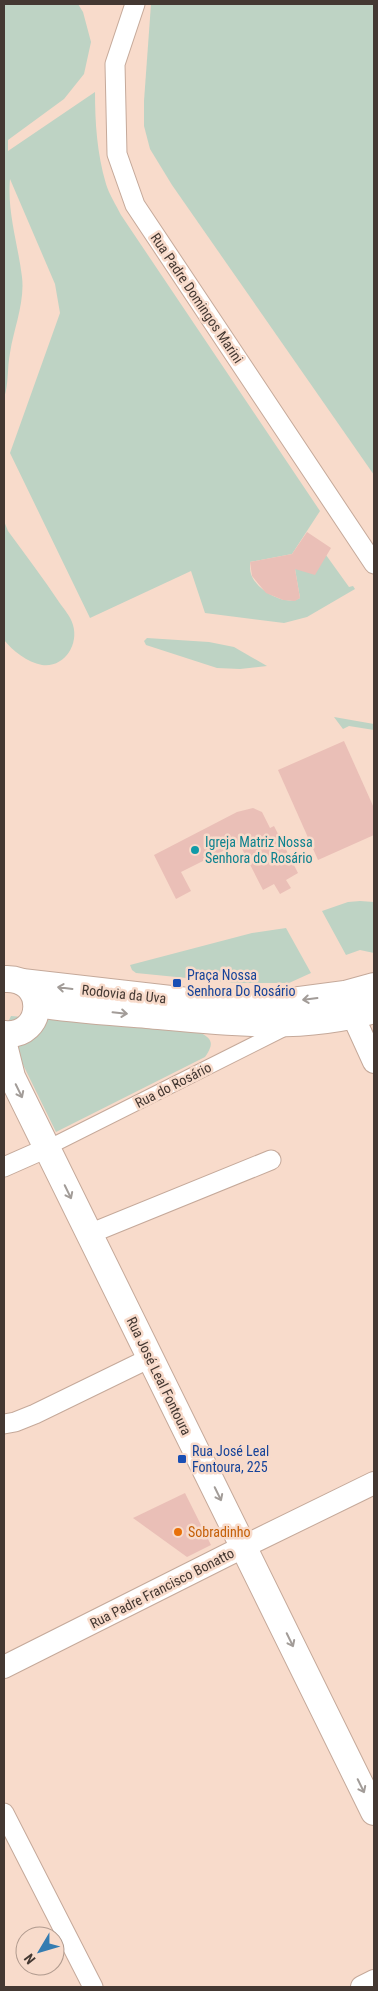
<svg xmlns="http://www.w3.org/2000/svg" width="378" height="1991" font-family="'Roboto Condensed',sans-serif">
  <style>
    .green { fill: #bed3c4 }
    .building { fill: #eabfb7 }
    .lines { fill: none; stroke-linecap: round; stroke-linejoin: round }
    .pedestrian-casing { stroke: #c5a99a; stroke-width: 16 }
    .minor-casing { stroke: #c5a99a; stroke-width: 21 }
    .tertiary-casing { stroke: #c5a99a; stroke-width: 24 }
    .secondary-casing { stroke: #c5a99a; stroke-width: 28 }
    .pedestrian { stroke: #fff; stroke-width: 14 }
    .minor { stroke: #fff; stroke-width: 19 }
    .tertiary { stroke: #fff; stroke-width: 22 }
    .secondary { stroke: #fff; stroke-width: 26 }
    .oneway { stroke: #a29c98 }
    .culture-dot { fill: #0f9aa8; stroke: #f8dbcb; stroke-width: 2 }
    .transit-dot { fill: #1a4fb4; stroke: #f8dbcb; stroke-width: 2 }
    .food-dot { fill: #e8710a; stroke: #f8dbcb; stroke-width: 2 }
    .labels { text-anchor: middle; stroke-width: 5; stroke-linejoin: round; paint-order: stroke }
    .street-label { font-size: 14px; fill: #443832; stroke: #f8dbcb }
    .culture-label { font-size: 14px; fill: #0d838f; stroke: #f8dbcb; text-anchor: start }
    .transit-label { font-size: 14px; fill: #164399; stroke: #f8dbcb; text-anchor: start }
    .food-label { font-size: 14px; fill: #c56008; stroke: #f8dbcb; text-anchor: start }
  </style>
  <rect width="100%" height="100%" fill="#f8dbcb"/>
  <g class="green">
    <path d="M4,4H78L83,12L91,42L84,74L64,99L8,140V151L95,92C95,123 97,153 106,184C109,194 116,205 121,215L320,511L292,554L250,562C250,566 250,571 251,574C256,590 285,607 300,598L295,569L326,555L349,587L353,586L355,589L307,617L284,623L205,613L191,571L90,618L10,453L60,313L55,284L10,179C7,212 18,244 22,277C25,302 14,328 10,353C7,368 9,383 4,398Z"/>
    <path d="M151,4H374V475L172,185L150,149L144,126V101Z"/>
    <path d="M4,521L8,531C25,554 43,578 59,602C64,609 71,617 73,625C79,645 64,668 42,665C27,662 13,651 4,640Z"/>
    <path d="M147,638L209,642L234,647L267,666L240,669L217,668L146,645L144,641Z"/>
    <path d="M334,717L374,724V730L349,726L343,729Z"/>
    <path d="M360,901L374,902V953L360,950L346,955L322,911L348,902Z"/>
    <path d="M286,928L311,973L289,983H237L136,973L132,970L130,965L252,933Z"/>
    <path d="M11,1016L199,1032C213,1039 214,1044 205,1057L56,1132L5,1028Z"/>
  </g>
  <g class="building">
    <path d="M307,532L331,548L315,575L295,569L300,598L295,601L283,600L266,593L252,576L250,562L292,554Z"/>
    <path d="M344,741L374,808V835L318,860L278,770Z"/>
    <path d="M253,808L262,812L270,828L274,826L298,873L286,880L291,888L280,894L274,884L263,890L239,843L181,872L191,891L176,899L154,855L237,812Z"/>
    <path d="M185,1493L211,1545L187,1557L133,1518Z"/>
  </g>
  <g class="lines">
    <defs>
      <path id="pedestrian" d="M47,1148L286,1028"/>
      <g id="minor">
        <path d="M135,4L115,64L117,154L135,205L374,564"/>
        <path d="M4,1167L47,1148"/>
        <path d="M89,1234L271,1160"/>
        <path d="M4,1424L15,1422L35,1414L150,1358"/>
        <path d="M4,1813L93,1987"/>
      </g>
      <g id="tertiary">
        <path d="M347,1000L353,1016L374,1062"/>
        <path d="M4,1667L243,1547L374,1483"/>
        <path d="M362,1987L374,1981"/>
      </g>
      <g id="secondary">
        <path d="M4,979C48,976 46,1038 4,1034"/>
        <path d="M22,982L188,1001L269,1004L345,994L374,986"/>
        <path d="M37,1004C73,1010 110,1012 147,1015C222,1022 301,1032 374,1010"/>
        <path d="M4,1045L12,1077L374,1812"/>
      </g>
    </defs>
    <use href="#pedestrian" class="pedestrian-casing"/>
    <use href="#minor" class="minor-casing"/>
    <use href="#tertiary" class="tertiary-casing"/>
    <use href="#secondary" class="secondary-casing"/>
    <use href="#pedestrian" class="pedestrian"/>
    <use href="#minor" class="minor"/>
    <use href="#tertiary" class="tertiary"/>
    <use href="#secondary" class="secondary"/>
  </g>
  <defs><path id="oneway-shaft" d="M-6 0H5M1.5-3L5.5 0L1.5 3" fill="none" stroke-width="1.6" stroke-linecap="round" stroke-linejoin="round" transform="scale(1.25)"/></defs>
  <g class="oneway">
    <use href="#oneway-shaft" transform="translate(65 988) rotate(-173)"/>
    <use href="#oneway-shaft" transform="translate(310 999) rotate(173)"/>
    <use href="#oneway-shaft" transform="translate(120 1013) rotate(6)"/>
    <use href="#oneway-shaft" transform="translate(19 1091) rotate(64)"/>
    <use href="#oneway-shaft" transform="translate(68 1192) rotate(64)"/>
    <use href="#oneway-shaft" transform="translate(218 1494) rotate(64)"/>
    <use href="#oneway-shaft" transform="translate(290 1640) rotate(64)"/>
    <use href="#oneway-shaft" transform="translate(361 1786) rotate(64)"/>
  </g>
  <circle class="culture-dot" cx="195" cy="850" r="5"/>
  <g class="transit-dot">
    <rect x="172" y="978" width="10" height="10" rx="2.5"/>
    <rect x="177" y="1454" width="10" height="10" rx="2.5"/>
  </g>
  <circle class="food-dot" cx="178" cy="1532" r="5"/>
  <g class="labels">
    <g class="street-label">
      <text transform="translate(197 298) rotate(56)" y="5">Rua Padre Domingos Marini</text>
      <text transform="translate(124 994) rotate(6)" y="5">Rodovia da Uva</text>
      <text transform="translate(173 1085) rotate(-27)" y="5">Rua do Rosário</text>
      <text transform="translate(159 1376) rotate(64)" y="5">Rua José Leal Fontoura</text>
      <text transform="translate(162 1588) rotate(-27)" y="5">Rua Padre Francisco Bonatto</text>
    </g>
    <g class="culture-label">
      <text x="205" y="847">Igreja Matriz Nossa<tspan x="205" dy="16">Senhora do Rosário</tspan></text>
    </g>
    <g class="transit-label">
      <text x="187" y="980">Praça Nossa<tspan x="187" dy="16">Senhora Do Rosário</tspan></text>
      <text x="192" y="1456">Rua José Leal<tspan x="192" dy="16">Fontoura, 225</tspan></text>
    </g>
    <g class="food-label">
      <text x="188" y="1537">Sobradinho</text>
    </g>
  </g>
  <rect width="378" height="1991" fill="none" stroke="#443832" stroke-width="10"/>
  <g transform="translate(40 1951) rotate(232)"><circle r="24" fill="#f8dbcb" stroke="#b09a8e"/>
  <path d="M0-4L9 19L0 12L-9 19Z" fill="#357cb1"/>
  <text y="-8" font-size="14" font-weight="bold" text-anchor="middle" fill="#443832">N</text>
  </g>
</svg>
